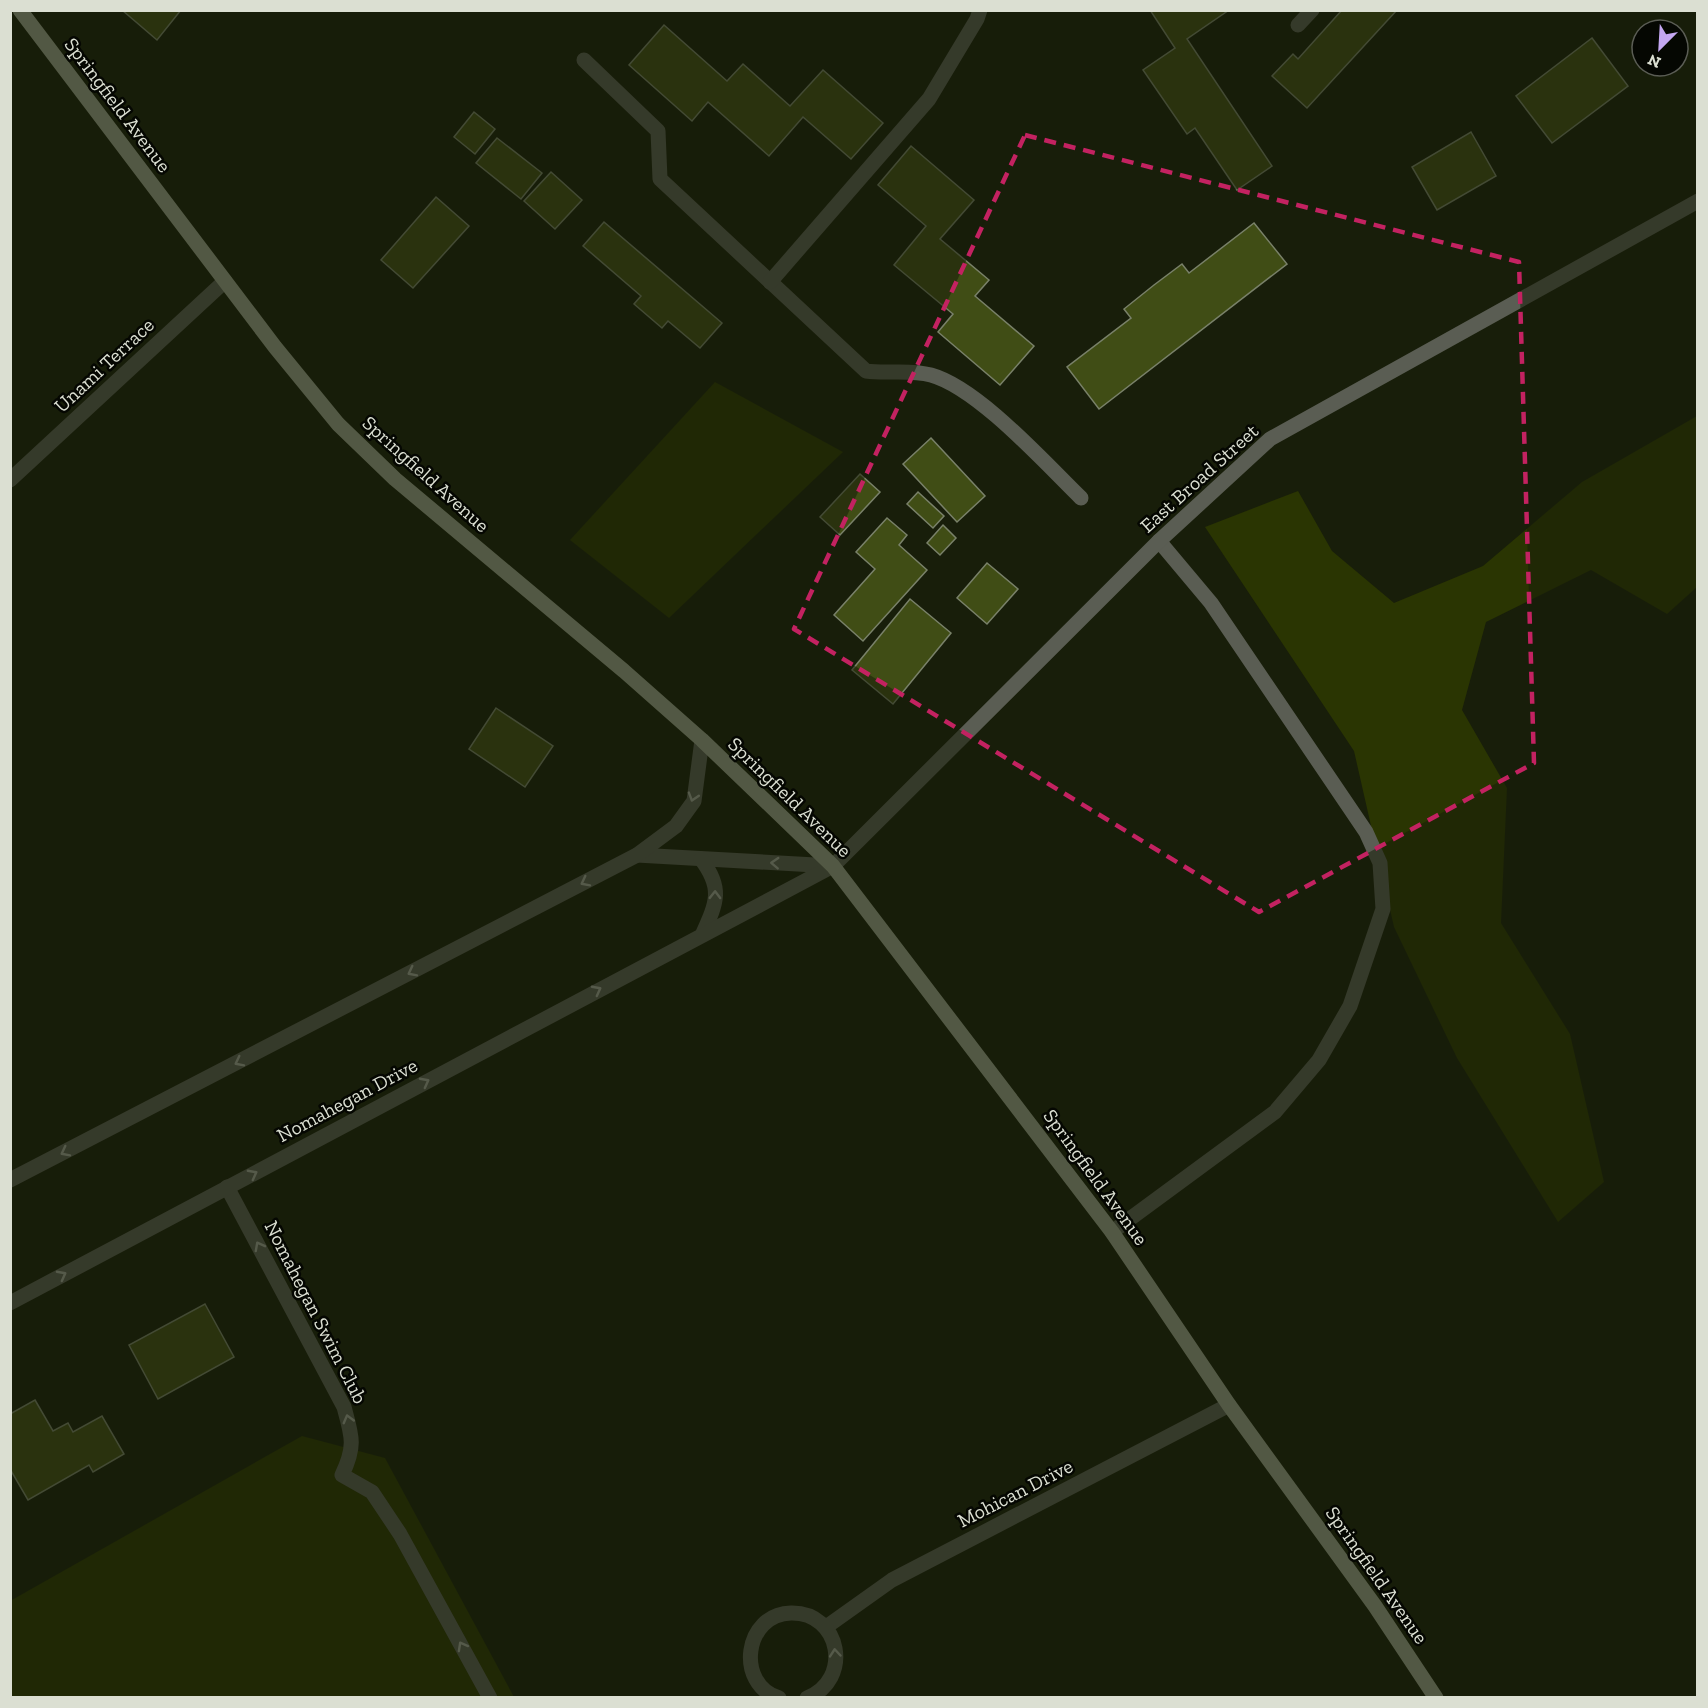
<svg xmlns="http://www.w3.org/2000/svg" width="1708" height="1708" font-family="'Zilla Slab',serif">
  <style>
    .green { fill: #2a3502 }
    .building { fill: #404d15; stroke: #798169; stroke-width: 1.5 }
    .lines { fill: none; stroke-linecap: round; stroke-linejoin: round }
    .minor { stroke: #5a5d53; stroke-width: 15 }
    .major { stroke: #9aa18c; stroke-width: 15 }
    .oneway { stroke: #a1a499 }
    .marked { fill: none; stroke: #c32261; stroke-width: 4.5; stroke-dasharray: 12 8; stroke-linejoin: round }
    .labels { text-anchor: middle; stroke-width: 5; stroke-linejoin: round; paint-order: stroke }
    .street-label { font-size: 20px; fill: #dbdfd2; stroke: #050702 }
  </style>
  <rect width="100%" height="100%" fill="#181e0a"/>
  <g class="green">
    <path d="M715,382L843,452L669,618L570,540Z"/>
    <path d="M1697,416V587L1667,614L1591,570L1486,622L1462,710L1507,788L1501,923L1570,1034L1604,1182L1558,1222L1457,1058L1394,927L1354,751L1205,527L1298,491L1332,551L1394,603L1483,566L1582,482Z"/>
    <path d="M302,1436L385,1458L514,1697H11L10,1601Z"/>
  </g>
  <g class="building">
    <path d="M122,10H181L157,40Z"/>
    <path d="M1150,10H1229L1187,39L1272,166L1237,190L1195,128L1187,134L1143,70L1175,48Z"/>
    <path d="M1342,10H1397L1307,108L1272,76L1293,54L1298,59Z"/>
    <path d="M664,25L727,81L743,64L790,106L823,70L883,123L851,159L803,117L769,156L708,102L692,121L629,65Z"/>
    <path d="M1592,38L1628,86L1552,143L1516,96Z"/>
    <path d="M474,112L495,129L475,154L454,137Z"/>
    <path d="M1471,132L1496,176L1437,210L1412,167Z"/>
    <path d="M497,138L542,173L521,199L476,163Z"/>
    <path d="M911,146L974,200L940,239L989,280L975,296L1034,346L1000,385L938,332L953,314L894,265L926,226L878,185Z"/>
    <path d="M551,172L582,200L555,229L524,201Z"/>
    <path d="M436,197L469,226L413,288L381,260Z"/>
    <path d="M604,222L722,323L700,348L668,321L662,328L634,304L641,296L583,246Z"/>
    <path d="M1254,223L1287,264L1099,409L1067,367L1131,318L1124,309L1154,285L1182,264L1189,273Z"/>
    <path d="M931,438L985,496L957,522L903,464Z"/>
    <path d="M860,474L880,492L840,535L820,517Z"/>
    <path d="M918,492L944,516L933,528L907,504Z"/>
    <path d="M887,518L907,535L899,545L927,570L863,641L834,615L875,569L856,552Z"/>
    <path d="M943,525L956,538L940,555L927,543Z"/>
    <path d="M987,563L1018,589L987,624L957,598Z"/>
    <path d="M910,599L951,633L893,704L852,670Z"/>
    <path d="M496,708L553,746L525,787L469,749Z"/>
    <path d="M205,1304L234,1357L158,1399L129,1345Z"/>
    <path d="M35,1400L53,1431L68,1423L73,1432L102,1416L124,1454L93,1472L89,1465L28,1500L10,1469V1414Z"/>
  </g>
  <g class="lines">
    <g class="minor">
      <path d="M1298,25L1312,10"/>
      <path d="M584,60L658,131L660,179L866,371C888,374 909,369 931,375C978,388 1045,463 1081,498"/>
      <path d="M770,282L929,99L977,19L980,10"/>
      <path d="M10,480L225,281"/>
      <path d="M637,855L833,866"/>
      <path d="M701,859C723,888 717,902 703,933"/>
      <path d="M10,1180L637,855L676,826L694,801L702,740"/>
      <path d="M227,1187L344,1407C352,1436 356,1446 342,1475L372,1492L400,1534L490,1698"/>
      <path d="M1112,1232L1275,1112L1319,1060L1350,1006L1383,909L1380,863L1366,832L1211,603L1159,541"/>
      <path d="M10,1303L833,866L1159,541L1270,439L1698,201"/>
      <path d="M826,1627L892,1580L1229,1405"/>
      <path d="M779,1698C735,1684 744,1614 791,1613C841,1612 853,1680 807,1698"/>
    </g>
    <path class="major" d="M20,10L275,347L338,424L395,479L624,671L702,740L833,866L1112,1232L1229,1405L1375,1606L1436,1698"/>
  </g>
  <defs><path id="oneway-chevron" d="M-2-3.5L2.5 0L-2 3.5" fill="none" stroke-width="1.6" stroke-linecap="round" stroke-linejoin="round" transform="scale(1.5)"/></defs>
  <g class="oneway">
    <use href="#oneway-chevron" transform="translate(693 797) rotate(107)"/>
    <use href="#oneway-chevron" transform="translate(775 863) rotate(-177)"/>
    <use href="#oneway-chevron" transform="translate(585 882) rotate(153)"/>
    <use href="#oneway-chevron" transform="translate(715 895) rotate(-89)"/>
    <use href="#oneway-chevron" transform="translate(412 972) rotate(153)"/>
    <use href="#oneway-chevron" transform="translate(597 990) rotate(-28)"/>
    <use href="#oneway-chevron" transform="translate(239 1062) rotate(153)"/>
    <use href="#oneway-chevron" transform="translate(425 1082) rotate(-28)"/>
    <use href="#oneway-chevron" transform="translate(65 1152) rotate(153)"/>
    <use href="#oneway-chevron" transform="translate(253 1174) rotate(-28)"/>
    <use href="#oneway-chevron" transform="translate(259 1246) rotate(-118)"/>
    <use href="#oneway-chevron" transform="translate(62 1275) rotate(-28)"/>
    <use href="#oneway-chevron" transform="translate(348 1419) rotate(-105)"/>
    <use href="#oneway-chevron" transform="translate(462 1646) rotate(-119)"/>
    <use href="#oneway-chevron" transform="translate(835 1653) rotate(-95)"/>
  </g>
  <path d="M0 0H1708V1708H0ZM1025,135L1519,262L1534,763L1259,912L794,629Z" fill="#181e0a" fill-opacity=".55" fill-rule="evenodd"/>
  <path class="marked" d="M1025,135L1519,262L1534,763L1259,912L794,629Z"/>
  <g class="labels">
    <g class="street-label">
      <text transform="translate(118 105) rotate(53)" y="7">Springfield Avenue</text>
      <text transform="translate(104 365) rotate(-43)" y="7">Unami Terrace</text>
      <text transform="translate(426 474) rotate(42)" y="7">Springfield Avenue</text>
      <text transform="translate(1199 478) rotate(-42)" y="7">East Broad Street</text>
      <text transform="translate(790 797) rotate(44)" y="7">Springfield Avenue</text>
      <text transform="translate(347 1100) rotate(-28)" y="7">Nomahegan Drive</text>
      <text transform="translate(1096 1177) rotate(54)" y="7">Springfield Avenue</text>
      <text transform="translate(316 1312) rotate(63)" y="7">Nomahegan Swim Club</text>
      <text transform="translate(1015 1493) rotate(-27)" y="7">Mohican Drive</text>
      <text transform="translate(1377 1575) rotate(55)" y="7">Springfield Avenue</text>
    </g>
  </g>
  <rect width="1708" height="1708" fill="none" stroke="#dbdfd2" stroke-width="24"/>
  <g transform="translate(1660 48) rotate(204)"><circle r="28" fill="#050702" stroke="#5b5d55" stroke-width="1.5"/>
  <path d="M0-4.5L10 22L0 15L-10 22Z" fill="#c4a7f1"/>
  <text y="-9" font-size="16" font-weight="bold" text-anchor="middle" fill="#dbdfd2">N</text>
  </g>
</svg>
